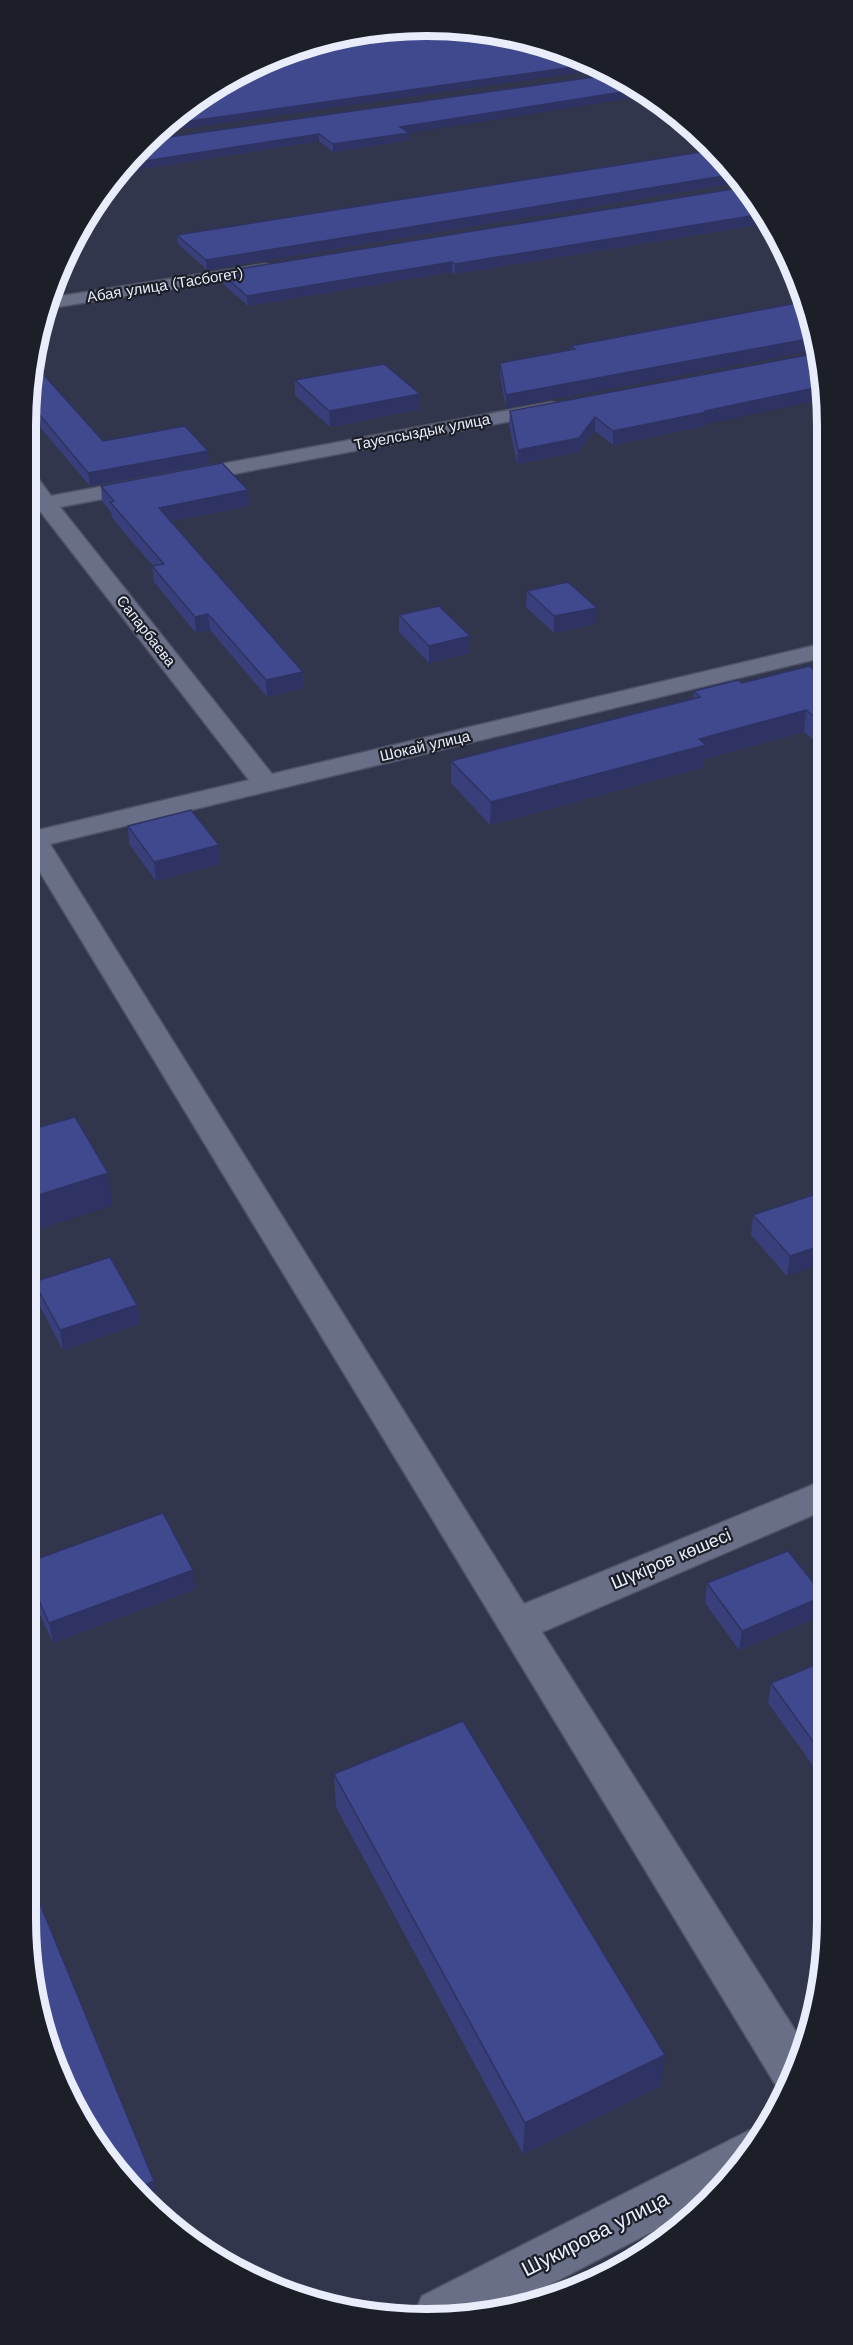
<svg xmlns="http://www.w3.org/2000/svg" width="853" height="2345" font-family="'Work Sans',sans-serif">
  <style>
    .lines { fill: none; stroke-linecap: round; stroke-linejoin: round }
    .street-casing { stroke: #505366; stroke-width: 3 }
    .street { fill: #6a6f88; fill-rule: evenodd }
    .wall { fill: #383f7a }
    .shaded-wall { fill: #2e3363 }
    .building { fill: #41498e; stroke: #2e3363; stroke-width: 1.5 }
    .labels { text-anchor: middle; stroke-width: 4.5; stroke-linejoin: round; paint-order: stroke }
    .far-street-label { font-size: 15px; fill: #e9edfb; stroke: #1c1e28 }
    .street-label { font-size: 18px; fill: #e9edfb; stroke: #1c1e28 }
    .near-street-label { font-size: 21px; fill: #e9edfb; stroke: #1c1e28 }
    .rim { fill: none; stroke: #e9edfb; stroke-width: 8 }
  </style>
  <rect width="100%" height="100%" fill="#32364c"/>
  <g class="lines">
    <defs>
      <g id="street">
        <path d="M265,264L271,265L274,269L271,273L44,309L48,298Z"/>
        <path d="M552,402L559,404L562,408L559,412L60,507L272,774L825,643V657L50,844L524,1604L827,1479V1509L542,1632L805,2046L787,2093L778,2089L26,849V833L249,780L40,511L26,513V501L31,499L26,492V472L34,473L51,496Z"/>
        <path d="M750,2130L762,2135L745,2162L696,2209L497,2312L414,2315L422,2296Z"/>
      </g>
    </defs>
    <use href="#street" class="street-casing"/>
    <use href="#street" class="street"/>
  </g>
  <g class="wall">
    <path d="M608,75L409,133V140L333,152L319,141L117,173L148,140Z"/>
    <path d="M728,162L741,182L207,270L178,244L177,235Z"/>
    <path d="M745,187L769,223L455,274L452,272L248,306L221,282L220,272Z"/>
    <path d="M802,302L506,408L500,376V363L571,349V346Z"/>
    <path d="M34,364L103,441L209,464L90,486L27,412Z"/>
    <path d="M295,380L420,394V409L330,427L295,395Z"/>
    <path d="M510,411L706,424V426L613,445L595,431L578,452L517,464L509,425Z"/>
    <path d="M101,486L248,490L249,506L171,521L303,672L304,688L267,697L210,630L196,633L154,582L152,566H153L112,518L111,512L102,501Z"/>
    <path d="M527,591L596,624L554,633L526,607Z"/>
    <path d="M399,615L470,653L429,663L399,632Z"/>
    <path d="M825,679V742L818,744L804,732L704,759V767L490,825L451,783V761L693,698L694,691L742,683Z"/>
    <path d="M128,826L219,845L220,864L156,881L129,844Z"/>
    <path d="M826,1200L787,1276L751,1235L753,1215Z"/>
    <path d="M34,1282L137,1305L140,1324L63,1350L37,1301Z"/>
    <path d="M26,1563L195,1589L53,1643L26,1584Z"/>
    <path d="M707,1583L821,1616L739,1650L705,1603Z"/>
    <path d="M827,1660V1780L824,1781L768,1703L771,1683Z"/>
    <path d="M334,1774L661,2086L523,2154L336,1807Z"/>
  </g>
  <g class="shaded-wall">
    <path d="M587,65L599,70L154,133L162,125Z"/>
    <path d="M641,89L651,95L409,133V140L333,152V144L400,127Z"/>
    <path d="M319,134V141L117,173L125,164Z"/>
    <path d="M736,174L741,182L207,270L206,260Z"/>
    <path d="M763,214L769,223L455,274V264Z"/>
    <path d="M452,262V272L248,306L247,296Z"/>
    <path d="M813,338L817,350L506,408V395Z"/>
    <path d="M824,386V399L706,424V426L613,445V431L705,411Z"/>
    <path d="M420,394V409L330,427L329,411Z"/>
    <path d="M595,417V431L578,452L517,464L518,450Z"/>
    <path d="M208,451L209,464L90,486L88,473Z"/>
    <path d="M248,490L249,506L160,523L159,508Z"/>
    <path d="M597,608L596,624L554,633V616Z"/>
    <path d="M208,614L210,630L196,633L195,617Z"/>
    <path d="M470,636V653L429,663V646Z"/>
    <path d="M303,672L304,688L267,697L266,680Z"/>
    <path d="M806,710L804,732L704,759V767L490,825L491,802L699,739Z"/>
    <path d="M825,721V742L818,744L821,722Z"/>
    <path d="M219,845L220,864L156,881L154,862Z"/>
    <path d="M108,1173L112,1206L26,1233V1199Z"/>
    <path d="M826,1244V1262L787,1276L790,1256Z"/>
    <path d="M137,1305L140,1324L63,1350L60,1330Z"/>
    <path d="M193,1570L195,1589L53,1643L49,1623Z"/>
    <path d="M824,1596L821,1616L739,1650L742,1631Z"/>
    <path d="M827,1766V1780L824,1781Z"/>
    <path d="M665,2055L661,2086L523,2154L525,2123Z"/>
    <path d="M154,2181L159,2210L134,2190Z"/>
  </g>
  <g class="building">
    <path d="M453,26L531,39L587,65L162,125L226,79L298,47L375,29Z"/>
    <path d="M608,75L641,89L400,127L409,133L333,144L319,134L125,164L148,140Z"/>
    <path d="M714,150L728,162L736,174L206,260L177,235Z"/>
    <path d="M745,187L763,214L455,264L452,262L247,296L220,272Z"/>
    <path d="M802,302L813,338L506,395L500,363L575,349L571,346Z"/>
    <path d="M818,353L824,374V386L705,411L707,412L613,431L595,417L579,438L518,450L510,411Z"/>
    <path d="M34,364L103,441L185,426L208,451L88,473L29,402Z"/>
    <path d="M384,364L420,394L329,411L295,380Z"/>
    <path d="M222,463L248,490L159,508L303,672L266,680L208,614L195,617L152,566L164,564L110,502L114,501L101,486Z"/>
    <path d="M568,582L597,608L554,616L527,591Z"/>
    <path d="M439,606L470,636L429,646L399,615Z"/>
    <path d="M809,666L825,679V721L821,722L806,710L699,739L706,745L491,802L451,761L700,697L694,691L738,680L742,683Z"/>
    <path d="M191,810L219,845L154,862L128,826Z"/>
    <path d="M75,1117L108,1173L26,1199V1131Z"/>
    <path d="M819,1193L826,1200V1244L790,1256L753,1215Z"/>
    <path d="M110,1257L137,1305L60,1330L34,1282Z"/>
    <path d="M163,1513L193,1570L49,1623L26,1571V1563Z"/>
    <path d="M788,1551L824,1596L742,1631L707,1583Z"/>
    <path d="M827,1660V1761L771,1683Z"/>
    <path d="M463,1721L665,2055L525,2123L334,1774Z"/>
    <path d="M26,1870L154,2181L134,2190L125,2183L79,2119L47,2048L26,1918Z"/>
  </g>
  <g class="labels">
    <g class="far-street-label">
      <text transform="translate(165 285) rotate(-9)" y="5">Абая улица (Тасбогет)</text>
      <text transform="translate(422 432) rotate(-11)" y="5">Тауелсыздык улица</text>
      <text transform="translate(146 631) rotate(52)" y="5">Сапарбаева</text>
      <text transform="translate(425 746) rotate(-13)" y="5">Шокай улица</text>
    </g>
    <g class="street-label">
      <text transform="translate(671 1559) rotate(-23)" y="6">Шүкіров көшесі</text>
    </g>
    <g class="near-street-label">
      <text transform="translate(595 2234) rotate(-27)" y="7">Шукирова улица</text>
    </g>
  </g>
  <path d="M0 0H853V2345H0ZM426 36H427A390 390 0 0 1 817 426V1919A390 390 0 0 1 427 2309H426A390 390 0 0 1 36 1919V426A390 390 0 0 1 426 36Z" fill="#1c1e28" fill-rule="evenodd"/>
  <path class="rim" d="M426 36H427A390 390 0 0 1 817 426V1919A390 390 0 0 1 427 2309H426A390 390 0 0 1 36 1919V426A390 390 0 0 1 426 36Z"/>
</svg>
